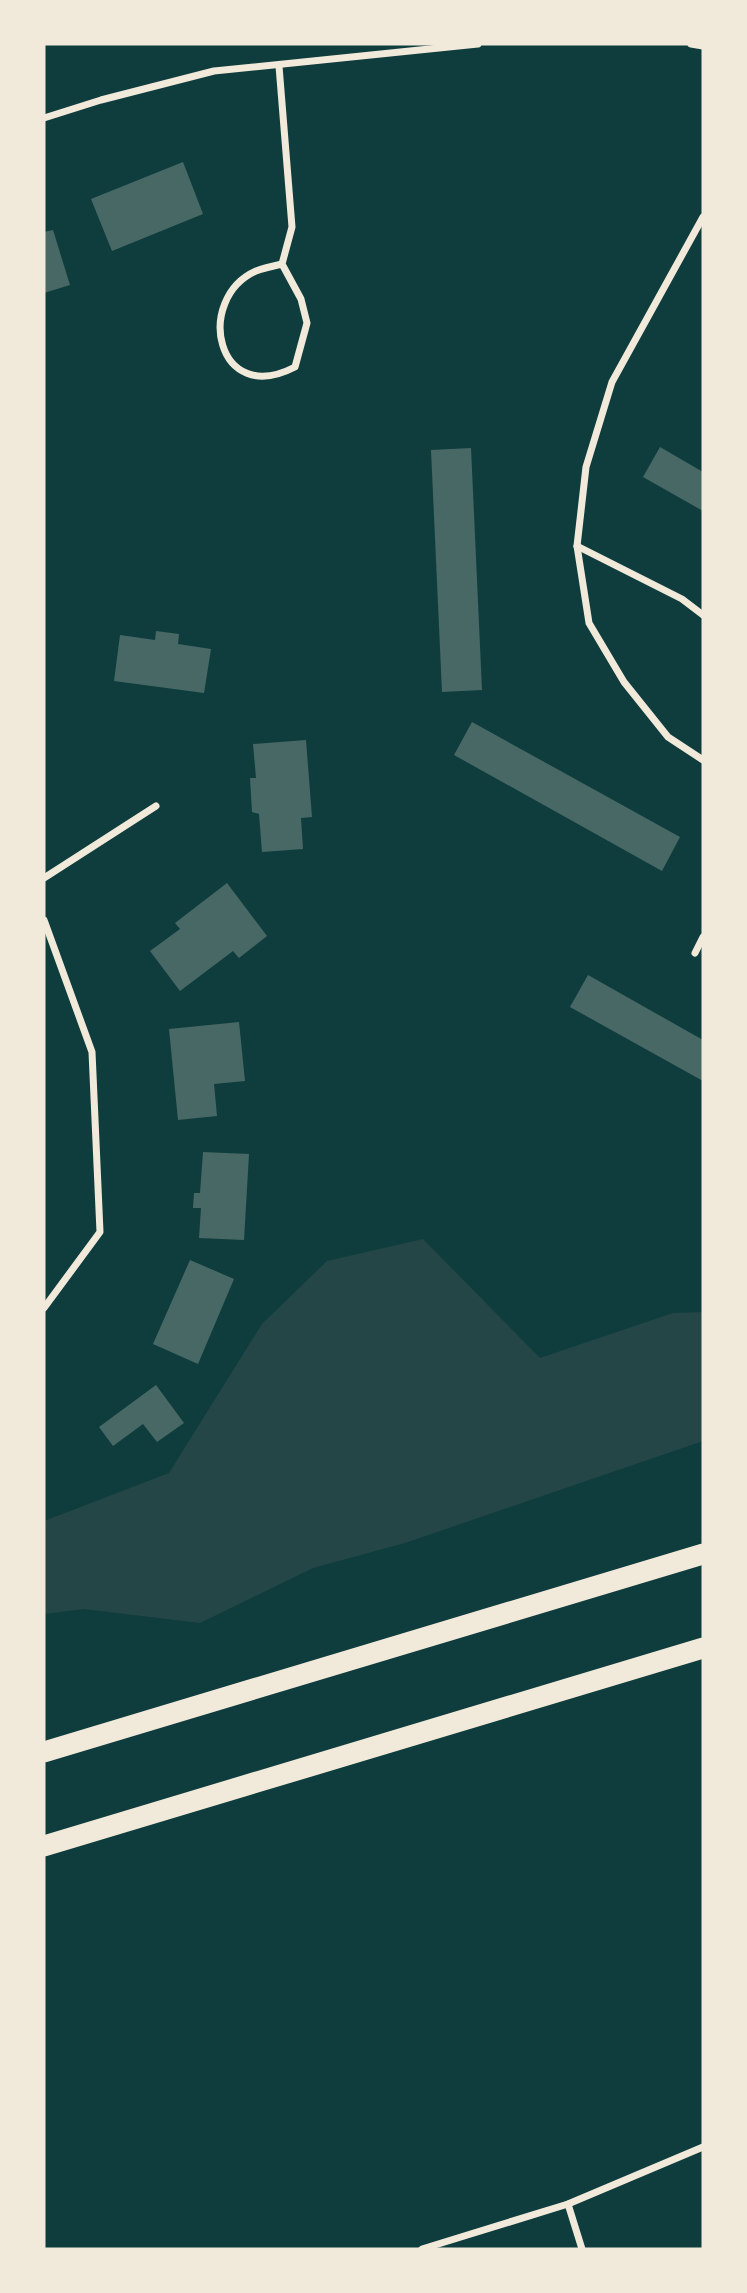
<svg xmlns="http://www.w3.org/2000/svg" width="747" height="2293" font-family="Manrope,sans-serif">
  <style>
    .green { fill: #244646 }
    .building { fill: #486865 }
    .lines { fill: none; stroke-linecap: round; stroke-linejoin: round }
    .minor { stroke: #f1e9da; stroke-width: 7 }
    .motorway { stroke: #f1e9da; stroke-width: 21 }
  </style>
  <rect width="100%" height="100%" fill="#0f3d3e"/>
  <path class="green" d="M423,1239L540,1358L673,1313L703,1312V1441L405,1543L313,1568L200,1623L84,1609L44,1614V1521L169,1473L262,1324L327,1261Z"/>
  <g class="building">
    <path d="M183,162L203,214L112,251L91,199Z"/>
    <path d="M53,230L70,285L44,293V232Z"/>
    <path d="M660,447L703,472V511L643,477Z"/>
    <path d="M471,448L482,690L442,692L431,450Z"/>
    <path d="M156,631L179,634L178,644L211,649L204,693L114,681L120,635L155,640Z"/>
    <path d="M472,722L680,837L662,871L454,755Z"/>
    <path d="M306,740L312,817L301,818L303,849L262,852L259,814L252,812L250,778H256L253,744Z"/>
    <path d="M227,883L267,936L239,958L233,951L180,991L150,951L180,929L175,923Z"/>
    <path d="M588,975L703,1040V1081L570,1007Z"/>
    <path d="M239,1022L245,1081L214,1084L217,1116L178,1120L169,1029Z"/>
    <path d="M203,1152L249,1154L244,1240L199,1238L201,1208H193L194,1193H200Z"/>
    <path d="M190,1260L234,1279L198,1364L153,1344Z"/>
    <path d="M156,1385L184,1423L157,1442L143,1424L113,1446L99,1427Z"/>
  </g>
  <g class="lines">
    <g class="minor">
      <path d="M691,44L703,46"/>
      <path d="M279,66L292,227L282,264C273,266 264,268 256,271C194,299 216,408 295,367L307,323L301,299L282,264"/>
      <path d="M44,118L101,100L214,71L478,44"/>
      <path d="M703,217L612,382L586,467L577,546L589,623L624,682L668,737L703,760"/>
      <path d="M577,546L682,599L703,615"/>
      <path d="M44,878L156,806"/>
      <path d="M44,920L92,1052L100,1232L44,1308"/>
      <path d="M695,953L703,937"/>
      <path d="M568,2204L582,2249"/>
      <path d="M422,2249L568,2204L703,2147"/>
    </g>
    <g class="motorway">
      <path d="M44,1752L703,1554"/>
      <path d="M44,1846L703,1648"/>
    </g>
  </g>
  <rect width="747" height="2293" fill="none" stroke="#f1e9da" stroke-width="91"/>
</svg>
